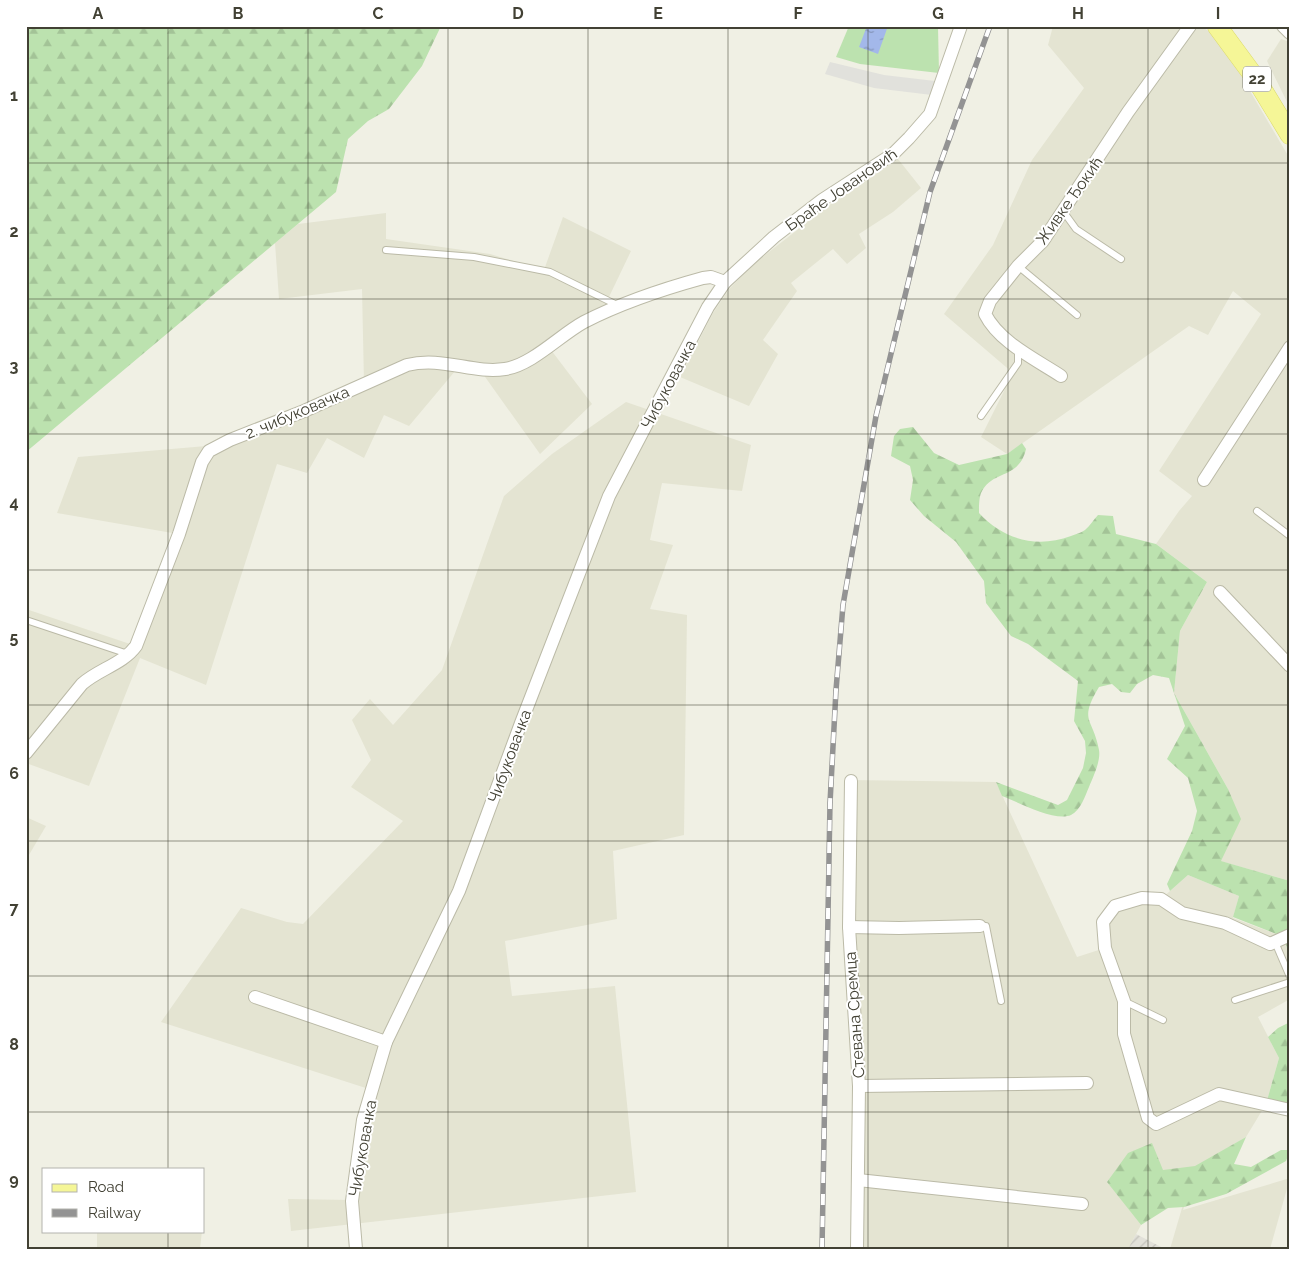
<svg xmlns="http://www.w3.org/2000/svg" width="1316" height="1275" font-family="Raleway,sans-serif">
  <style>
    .residential { fill: #e4e4d2 }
    .industrial { fill: url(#industrial-furrows) }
    .forest { fill: url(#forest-firs) }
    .pitch { fill: #bce2af }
    .parking { fill: #e1e1dc }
    .water { fill: url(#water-ripples) }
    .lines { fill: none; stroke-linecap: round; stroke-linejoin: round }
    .service-casing { stroke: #bbbaa7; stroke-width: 8 }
    .minor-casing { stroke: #bbbaa7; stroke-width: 14 }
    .primary-casing { stroke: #dad969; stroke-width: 20 }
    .service { stroke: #fff; stroke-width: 6 }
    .minor { stroke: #fff; stroke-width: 12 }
    .primary { stroke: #f5f697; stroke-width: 19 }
    .rail-casing { stroke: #939393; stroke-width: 5.5 }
    .rail { stroke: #fff; stroke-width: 4; stroke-dasharray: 11; stroke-linecap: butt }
    .grid { fill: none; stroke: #424134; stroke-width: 1; stroke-opacity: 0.55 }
    .labels { text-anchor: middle; stroke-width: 4; stroke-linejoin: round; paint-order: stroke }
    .shield { fill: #fff; stroke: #7b7a71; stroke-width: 1 }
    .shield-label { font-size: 15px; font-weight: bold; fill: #424134 }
    .street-label { font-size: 16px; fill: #424134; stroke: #fff }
    .neatline { fill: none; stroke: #424134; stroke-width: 2 }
    .grid-label { font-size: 16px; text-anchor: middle; font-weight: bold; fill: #424134 }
  </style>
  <defs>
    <pattern id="industrial-furrows" width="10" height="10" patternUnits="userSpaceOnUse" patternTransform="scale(1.25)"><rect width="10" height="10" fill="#e2e1d9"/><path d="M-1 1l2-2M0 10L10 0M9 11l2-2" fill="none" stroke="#c3c2bb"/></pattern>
    <pattern id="forest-firs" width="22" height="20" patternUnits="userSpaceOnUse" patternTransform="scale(1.25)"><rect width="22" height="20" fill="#bce2af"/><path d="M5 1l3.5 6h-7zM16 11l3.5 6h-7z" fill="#a3c397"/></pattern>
    <pattern id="water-ripples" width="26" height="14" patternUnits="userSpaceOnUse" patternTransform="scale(1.25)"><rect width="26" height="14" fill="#a3b8ea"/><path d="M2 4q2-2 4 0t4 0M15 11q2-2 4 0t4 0" fill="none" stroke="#8697be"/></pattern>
  </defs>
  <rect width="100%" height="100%" fill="#f0f0e4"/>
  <g class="residential">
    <path d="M1053,26H1200L1209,31L1240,74L1290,159V881L1220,861L1228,789L1174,693L1180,631L1207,582L1156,544L1179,511L1192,496L1159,471L1261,314L1233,291L1208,335L1189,326L1007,454L981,437L1013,373L944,314L993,245L1032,160L1084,88L1048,45Z"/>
    <path d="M1281,39L1290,42V108L1267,61Z"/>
    <path d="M898,159L921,188L893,212L859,234L866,248L847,264L833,249L791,283L797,291L763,340L778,354L749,406L680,377L713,313L730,288L751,266L828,206Z"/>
    <path d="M386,213V239L490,254L544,270L563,217L631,251L608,299L606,312L548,346L592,404L540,454L478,367L461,364L409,426L384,415L364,458L327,438L307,473L277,464L206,685L140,658L89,786L26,763V753L35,744L26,741V609L136,646L178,534L57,513L78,457L218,445L364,383L362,289L279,299L275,243L298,224Z"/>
    <path d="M626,402L751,445L742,491L662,483L650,540L673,545L650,609L687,615L684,835L613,851L617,919L505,941L512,996L615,986L636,1192L291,1231L288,1199L352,1200L372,1090L161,1022L241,908L287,922L303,924L403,821L351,787L371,760L352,720L370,699L393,725L442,670L504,496L552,454Z"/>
    <path d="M849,780L996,782L1077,957L1105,948L1103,922L1115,906L1161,899L1188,875L1239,896L1233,918L1284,937L1290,960V999L1258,1017L1279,1058L1266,1104L1246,1137L1197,1166L1183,1210L1290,1178L1270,1249H1170L1194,1167L1107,1181L1141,1225L1128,1249L1000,1247L999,1249H856Z"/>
    <path d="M26,817L46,826L26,860Z"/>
    <path d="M97,1231H202L200,1249H97Z"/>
  </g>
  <path class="industrial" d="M1136,1234L1165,1249H1128Z"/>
  <g class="forest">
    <path d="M26,26H441L422,66L389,109L368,121L348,139L336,192L26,452Z"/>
    <path d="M913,427L934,453L959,465L1007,454L1022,443L1026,449C1019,480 992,469 981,493C979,498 979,507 979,513C1003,539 1036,549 1071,536C1075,534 1081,533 1085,530C1090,526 1094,519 1098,515L1113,516L1116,534L1156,544L1207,582L1180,631L1174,693L1228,789L1241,819L1221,861L1290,881V960L1284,937L1233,917L1239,896L1188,875L1170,891L1167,884L1192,831L1197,811L1188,778L1167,759L1185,726L1169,678L1153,675L1137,684L1130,693L1121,692L1112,684L1099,687C1078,722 1093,717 1099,750C1101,761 1093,777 1089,787C1085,796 1081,810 1071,815C1055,822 1018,802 1002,796L996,782L1058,805L1067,800L1083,768L1086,753L1085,741L1074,721L1078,681L1028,644L1011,636L986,603L984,581L956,542L924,516L910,500L913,480L910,466L891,456L894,436L900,429Z"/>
    <path d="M1290,1022V1110L1266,1104L1279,1058L1268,1037L1278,1028Z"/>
    <path d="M1246,1137L1234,1164L1251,1167L1281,1150H1290L1286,1161L1226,1194L1184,1207L1168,1208L1141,1225L1107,1182L1128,1153L1152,1143L1163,1170L1195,1166Z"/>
  </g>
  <path class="pitch" d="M849,26H938L939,73L860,64L836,57Z"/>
  <path class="parking" d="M830,62L884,75L935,81L932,95L874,88L825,74Z"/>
  <path class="water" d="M867,26H888L878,54L859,47Z"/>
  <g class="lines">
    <defs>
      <g id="service">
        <path d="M1063,211L1076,229L1121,259"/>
        <path d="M386,250L474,257L550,272L619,306"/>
        <path d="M1018,266L1077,315"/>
        <path d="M981,416L1018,363V349"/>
        <path d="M1257,511L1290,536"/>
        <path d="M26,620L128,654"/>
        <path d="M980,926H986L1001,1001"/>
        <path d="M1275,942L1290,977"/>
        <path d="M1235,1000L1290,982"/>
        <path d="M1124,1001L1163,1020"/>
      </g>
      <g id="minor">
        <path d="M1283,26L1290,33"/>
        <path d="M1061,376C1035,359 999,342 985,314L990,301L1018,266L1043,241L1128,112L1190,26"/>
        <path d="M1204,480L1290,347"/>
        <path d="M1220,592L1290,666"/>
        <path d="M26,753L82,684C99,669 123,664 136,646L179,534L202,462L209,451L230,440L304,411L407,365C442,356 473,374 505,369C532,365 560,335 584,322C621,303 663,289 703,278L711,277L725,282"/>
        <path d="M851,781L849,927L859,1086L857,1249"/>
        <path d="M849,927L899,928L980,926"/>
        <path d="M1290,935L1270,944L1225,923L1182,913L1161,899L1142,898L1115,906L1103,922L1105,948L1124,1001V1034L1148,1118L1156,1124L1219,1094L1290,1110"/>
        <path d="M255,997L386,1042"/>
        <path d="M859,1086L1087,1083"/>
        <path d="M858,1180L1082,1204"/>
        <path d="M356,1249L352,1201L363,1120L386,1042L459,891L521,723L609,496L708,307L725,282L774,237L822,200L893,154L909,138L930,114L961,26"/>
      </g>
      <path id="primary" d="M1217,26L1256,79L1290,135"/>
    </defs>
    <use href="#service" class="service-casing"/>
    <use href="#minor" class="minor-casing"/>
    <use href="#primary" class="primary-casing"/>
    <use href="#service" class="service"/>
    <use href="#minor" class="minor"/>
    <use href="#primary" class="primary"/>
    <defs>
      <path id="rail" d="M822,1249L830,803L836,690L843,605L876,416L930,192L990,26"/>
    </defs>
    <use href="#rail" class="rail-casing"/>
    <use href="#rail" class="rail"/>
  </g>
  <path class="grid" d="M168,26V1169M308,26V1249M448,26V1249M588,26V1249M728,26V1249M868,26V1249M1008,26V1249M1148,26V1249M26,163H1290M26,299H1290M26,434H1290M26,570H1290M26,705H1290M26,841H1290M26,976H1290M26,1112H1290M168,1231V1249"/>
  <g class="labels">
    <rect class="shield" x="1243" y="66.5" width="28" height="25" rx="4"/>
    <g class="shield-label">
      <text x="1257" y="84">22</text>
    </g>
    <g class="street-label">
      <text transform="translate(841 189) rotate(-35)" y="6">Браће Јовановић</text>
      <text transform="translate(1069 200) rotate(-55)" y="6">Живке Ђокић</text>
      <text transform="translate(668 384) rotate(-62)" y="6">Чибуковачка</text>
      <text transform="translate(297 412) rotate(-23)" y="6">2. чибуковачка</text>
      <text transform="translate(509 756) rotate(-70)" y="6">Чибуковачка</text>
      <text transform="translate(854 1015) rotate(-94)" y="6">Стевана Сремца</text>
      <text transform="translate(362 1148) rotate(-80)" y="6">Чибуковачка</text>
    </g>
  </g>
  <rect width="1316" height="1275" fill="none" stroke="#ffffff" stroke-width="55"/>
  <rect x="42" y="1168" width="162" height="65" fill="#ffffff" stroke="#b3b3ae"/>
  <rect x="52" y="1184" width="25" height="8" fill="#f5f697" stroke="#b3b3ae"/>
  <text x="88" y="1192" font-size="15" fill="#424134">Road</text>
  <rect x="52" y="1209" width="25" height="8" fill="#939393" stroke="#b3b3ae"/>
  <text x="88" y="1218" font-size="15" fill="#424134">Railway</text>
  <rect x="28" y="28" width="1260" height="1220" class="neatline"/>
  <g class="grid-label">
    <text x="98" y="19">A</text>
    <text x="238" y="19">B</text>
    <text x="378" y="19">C</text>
    <text x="518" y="19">D</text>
    <text x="658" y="19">E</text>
    <text x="798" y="19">F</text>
    <text x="938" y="19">G</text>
    <text x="1078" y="19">H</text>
    <text x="1218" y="19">I</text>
    <text x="14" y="101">1</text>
    <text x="14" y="237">2</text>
    <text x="14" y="372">3</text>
    <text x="14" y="508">4</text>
    <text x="14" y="643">5</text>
    <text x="14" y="779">6</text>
    <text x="14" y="914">7</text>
    <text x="14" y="1050">8</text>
    <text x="14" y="1185">9</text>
  </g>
</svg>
